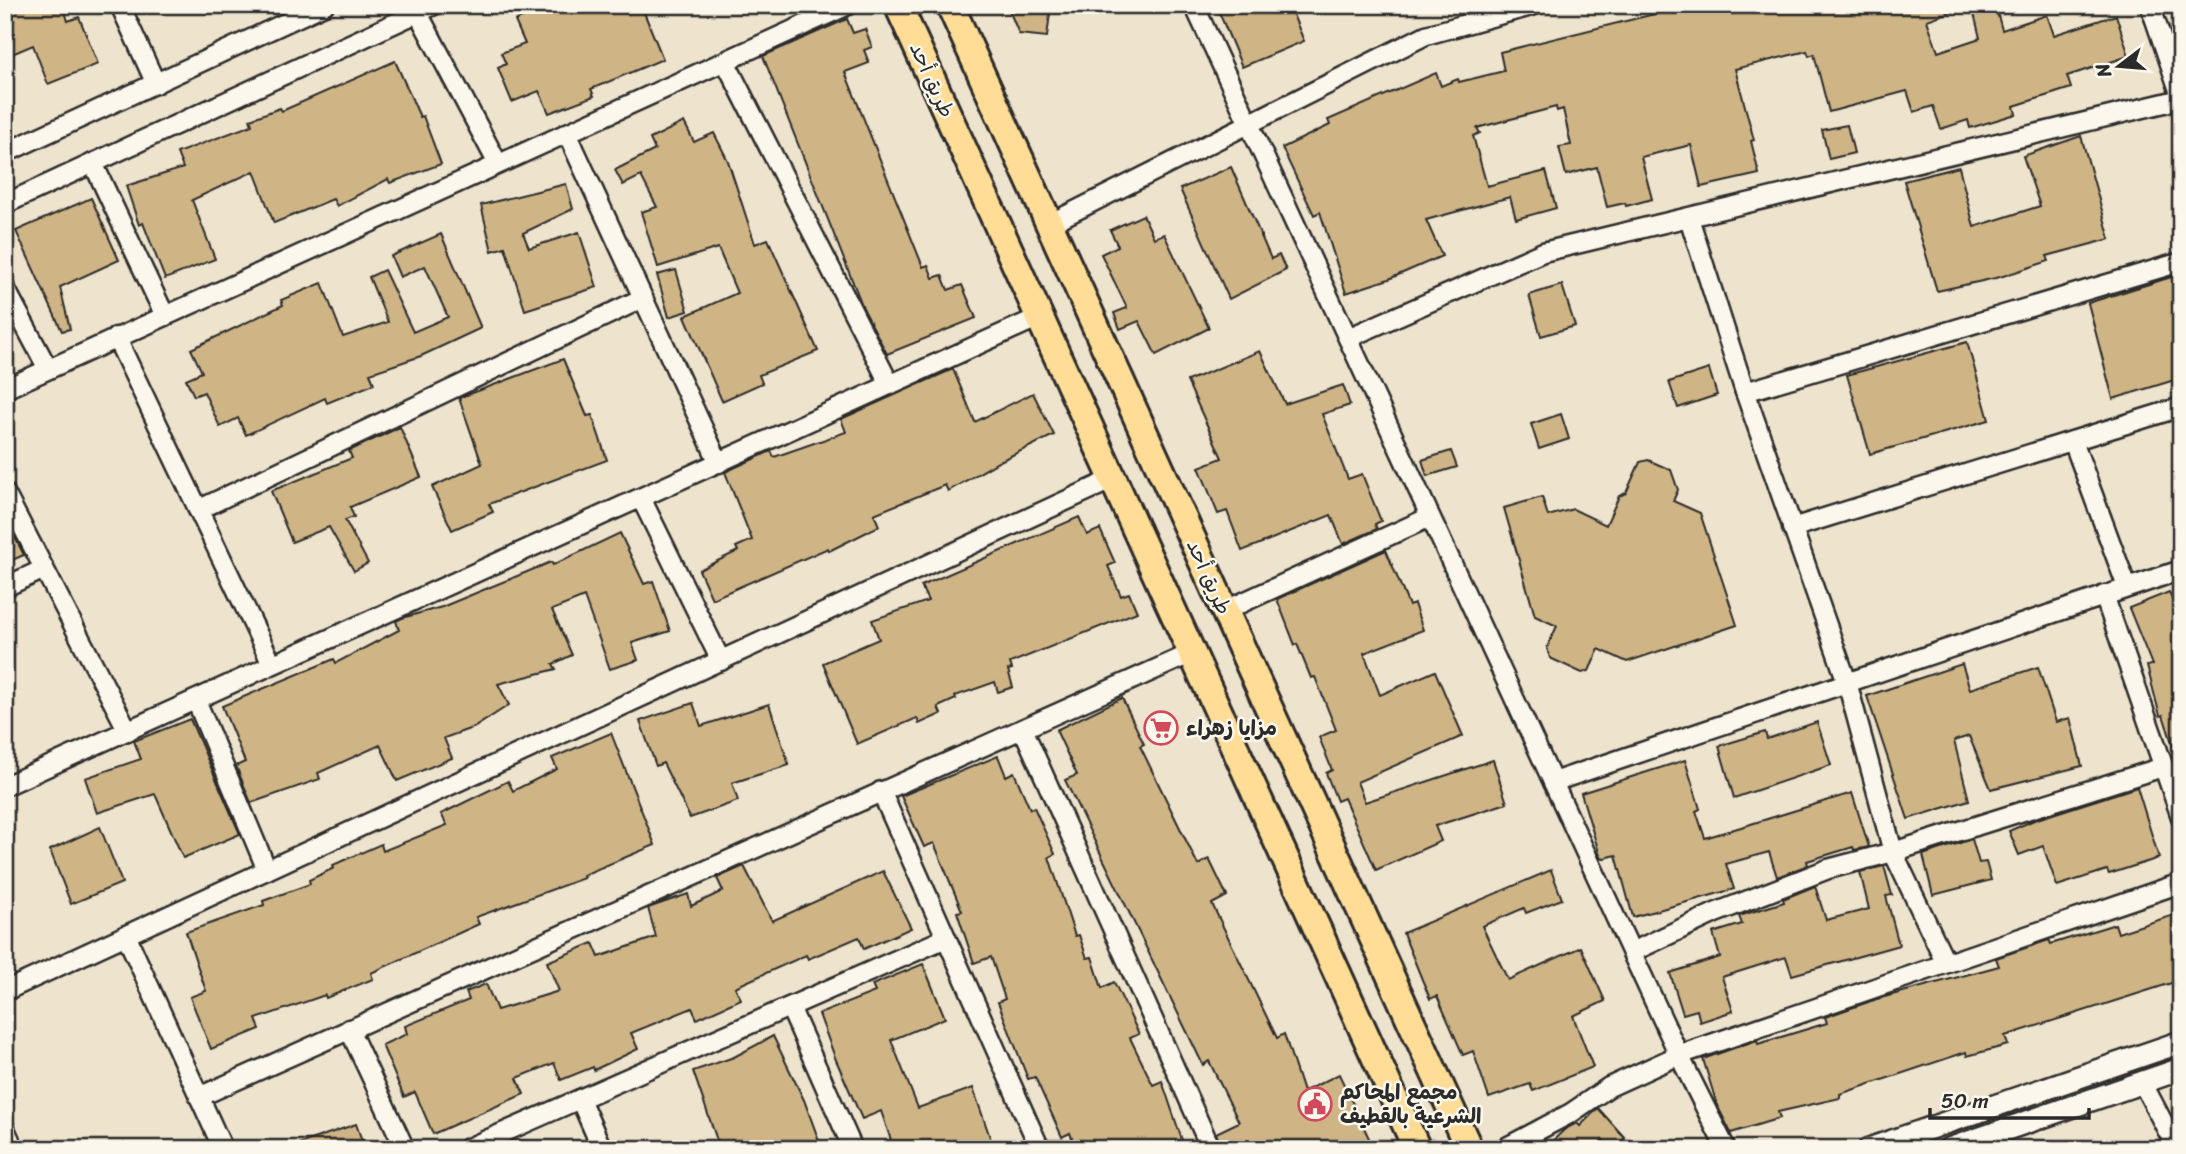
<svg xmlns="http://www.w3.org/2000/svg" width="2186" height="1154" font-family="Sriracha,'Playpen Sans Arabic',sans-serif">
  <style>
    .building { fill: #cfb585; stroke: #2b2b2b; stroke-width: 2 }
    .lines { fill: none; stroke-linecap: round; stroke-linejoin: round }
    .minor-casing { stroke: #2b2b2b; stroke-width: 23 }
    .tertiary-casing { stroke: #2b2b2b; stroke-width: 26 }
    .primary-casing { stroke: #2b2b2b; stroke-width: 32 }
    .minor { stroke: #fbf7ec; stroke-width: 18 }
    .tertiary { stroke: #fbf7ec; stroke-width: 21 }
    .primary { stroke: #ffdd96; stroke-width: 26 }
    .labels { text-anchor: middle; stroke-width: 5; stroke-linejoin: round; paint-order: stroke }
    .street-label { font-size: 21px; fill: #2b2b2b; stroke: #fbf7ec }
    .poi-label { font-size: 21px; font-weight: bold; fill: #2b2b2b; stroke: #fbf7ec; text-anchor: start }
  </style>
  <rect width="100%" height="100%" fill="#eee3cd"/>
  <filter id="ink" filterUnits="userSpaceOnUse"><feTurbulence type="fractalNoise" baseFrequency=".0143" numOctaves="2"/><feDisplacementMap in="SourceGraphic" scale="14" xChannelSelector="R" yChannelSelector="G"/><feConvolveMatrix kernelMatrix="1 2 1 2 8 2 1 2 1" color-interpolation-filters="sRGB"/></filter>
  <g filter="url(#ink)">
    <g class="building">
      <path d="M5,5H63L68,21L79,17L98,64L48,84L33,45L5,57Z"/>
      <path d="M527,5H641L663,59L591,89L594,96L549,113L539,91L512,102L498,68L506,64L501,53L525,44L515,21L530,14Z"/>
      <path d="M1007,5H1051L1047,37L1019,34Z"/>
      <path d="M1216,5H1289L1304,41L1242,67Z"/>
      <path d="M1691,5H1707L1709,12L1737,5H1961L1962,8L1927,20L1938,52L1980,38L1972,5H1995L2002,30L2047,15L2054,35L2116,15L2129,56L2067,76L2071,88L2014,106L2016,114L1970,128L1968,120L1941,129L1933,106L1914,112L1907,91L1829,112L1814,54L1809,56L1807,51L1735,69L1754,140L1751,141L1759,174L1701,187L1691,145L1641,157L1652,199L1626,206L1625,203L1607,207L1597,167L1566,175L1559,147L1571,145L1563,109L1557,111L1556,107L1477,128L1480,133L1473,136L1487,186L1546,171L1556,208L1516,219L1510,197L1426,220L1442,256L1389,279L1346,293L1320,212L1314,215L1282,148L1330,125L1328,120L1436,73L1441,86L1458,79L1459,82L1504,71L1500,52Z"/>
      <path d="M847,19L853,33L865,29L872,47L864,50L869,63L845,72L923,267L928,265L933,278L942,275L948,290L962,285L976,318L887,354L864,310L763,56Z"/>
      <path d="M395,61L420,117L423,116L441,164L390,183L388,179L337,206L333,199L274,223L254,171L192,200L215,259L165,279L143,223L139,225L126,186L183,168L177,153L252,125L250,119L280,108L282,111Z"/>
      <path d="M684,122L694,142L714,133L728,161L755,244L768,239L818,351L759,375L762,383L722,401L685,316L737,293L718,248L658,267L641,212L657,207L641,176L623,185L615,170L655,150L650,139Z"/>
      <path d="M1847,125L1854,153L1829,159L1822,130Z"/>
      <path d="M2081,136L2110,239L2047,256L2049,261L2000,277L1937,291L1904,181L1959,167L1974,227L2040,206L2023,156Z"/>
      <path d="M1231,167L1271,259L1279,255L1286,270L1229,299L1180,189Z"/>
      <path d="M566,184L573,209L523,233L529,248L579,232L597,287L525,310L505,247L492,251L481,205Z"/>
      <path d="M91,198L119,260L60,287L70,329L62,331L16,231Z"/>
      <path d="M1143,215L1154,238L1164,234L1209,328L1156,355L1139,321L1120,329L1114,313L1127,308L1101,254L1118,246L1110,230Z"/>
      <path d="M441,234L481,328L421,356L370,373L374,384L327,403L325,398L246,435L238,418L220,427L204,392L194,396L186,379L202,372L191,349L283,305L281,300L322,283L343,337L388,322L369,277L384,270L413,332L448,317L425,266L400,277L391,256Z"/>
      <path d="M676,270L688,311L669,317L657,275Z"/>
      <path d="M2181,274V378L2113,399L2088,303Z"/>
      <path d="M1562,285L1575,326L1541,336L1529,295Z"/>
      <path d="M1967,342L1989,420L1870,454L1847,375Z"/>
      <path d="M1260,351L1285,404L1343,385L1350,405L1322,414L1348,479L1362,474L1381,521L1375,524L1377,529L1343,544L1331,515L1242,551L1227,511L1218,514L1199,467L1222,458L1187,381Z"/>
      <path d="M563,359L587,416L592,415L607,460L489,504L493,512L452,530L432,487L482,464L459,398Z"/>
      <path d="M953,369L975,422L1033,393L1054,435L1000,461L948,491L945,485L874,514L879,526L829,551L828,548L712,599L699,570L738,551L736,547L752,540L725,472L771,451L774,457L846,432L841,419Z"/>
      <path d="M1709,369L1717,395L1678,408L1669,382Z"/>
      <path d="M1561,414L1569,439L1539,449L1531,424Z"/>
      <path d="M400,427L421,477L350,507L354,517L345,520L368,563L354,571L329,527L292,542L271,491L352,458L349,451Z"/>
      <path d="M1451,451L1457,467L1427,476L1422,460Z"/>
      <path d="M1648,460L1671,470L1678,490L1673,501L1700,513L1737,625L1627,662L1599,649L1589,671L1582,673L1550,658L1547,648L1557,626L1535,616L1504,508L1542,497L1548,516L1573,509L1606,525L1619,496L1626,493L1640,462Z"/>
      <path d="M1079,517L1087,535L1100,529L1115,563L1108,566L1121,596L1129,593L1137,612L1010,663L1012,669L1008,670L1013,687L998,692L995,682L955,696L956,699L938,707L941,714L919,724L917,718L857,744L823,663L879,639L872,620L928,601L921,586Z"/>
      <path d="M5,518L24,555L5,563Z"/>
      <path d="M620,533L644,584L653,581L670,631L632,643L638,660L610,669L584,597L552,610L572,655L553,664L556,669L498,684L509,705L475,727L444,738L452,758L397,781L380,745L318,773L320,779L251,803L236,766L245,762L222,706L334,659L336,663L399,630L396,621L402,618L442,607L551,562L553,565Z"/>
      <path d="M1386,550L1409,606L1414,604L1423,630L1364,653L1380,695L1435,671L1463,736L1357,782L1365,802L1493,760L1507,803L1435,826L1441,841L1376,870L1344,798L1337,801L1326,773L1332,770L1319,737L1336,730L1315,677L1311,678L1297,644L1295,645L1277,599Z"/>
      <path d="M2169,592L2181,621V757L2177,758L2163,715L2160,716L2147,666L2152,665L2129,608Z"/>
      <path d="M1962,664L1970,689L2038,667L2056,722L2070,718L2082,766L1991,789L1969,736L1954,741L1969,800L1908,819L1867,696Z"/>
      <path d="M1122,698L1144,744L1140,746L1198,865L1209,859L1227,896L1212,904L1277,1038L1284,1034L1303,1092L1339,1074L1374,1149H1222L1216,1133L1239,1122L1209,1061L1203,1065L1065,780L1077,775L1056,730Z"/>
      <path d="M693,703L701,726L769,704L789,765L732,783L738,801L690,818L663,763L656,766L640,721Z"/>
      <path d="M190,719L240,834L183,858L155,794L97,813L85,778L141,759L134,741Z"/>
      <path d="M1817,722L1831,765L1734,798L1719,746L1765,732L1767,739Z"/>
      <path d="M611,733L655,845L583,875L584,878L476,917L479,924L371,973L373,979L326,998L325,995L256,1019L260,1029L211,1049L190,997L206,991L186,932L264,905L263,901L310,884L309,880L334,868L333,865L381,844L383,851L447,825L441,814L508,781L513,791L557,769L552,758Z"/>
      <path d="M998,756L1006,776L1014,772L1030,809L1034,807L1055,854L1049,857L1075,936L1079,935L1087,958L1092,957L1102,988L1114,982L1139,1034L1130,1038L1153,1085L1162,1081L1184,1146L1175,1149H1076L1070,1133L1062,1137L1035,1077L1028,1079L998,1002L1005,999L991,957L974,963L957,912L962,911L934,843L924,847L901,796Z"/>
      <path d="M1685,760L1700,809L1696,811L1705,838L1852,793L1869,847L1854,850L1853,847L1807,861L1808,865L1777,877L1769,852L1726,864L1734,889L1633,917L1616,855L1601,859L1581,793Z"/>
      <path d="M2137,787L2159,858L2109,874L2107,870L2057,886L2043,846L2019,855L2009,831L2034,820Z"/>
      <path d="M100,827L122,883L71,904L50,850Z"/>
      <path d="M1972,839L1979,863L1986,862L1991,880L1933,895L1923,855Z"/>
      <path d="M744,866L772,921L883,871L911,928L864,949L859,937L808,959L806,955L735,987L741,999L697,1019L692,1008L631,1033L638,1049L594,1070L593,1067L561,1080L554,1063L517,1078L524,1094L433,1134L415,1092L404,1097L382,1045L407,1034L405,1026L469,1000L466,992L486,984L497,1010L559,991L547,962L593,943L599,957L656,937L648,908L688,894L691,906L723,891L717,878Z"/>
      <path d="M1884,866L1892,895L1886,896L1899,945L1792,975L1786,957L1722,977L1733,1011L1700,1022L1697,1010L1683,1014L1670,973L1720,957L1713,933L1742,924L1739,916L1784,902L1783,899L1815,886L1826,920L1869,909L1860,872Z"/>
      <path d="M1551,870L1562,899L1526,913L1524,908L1482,926L1508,980L1581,947L1605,1001L1573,1016L1593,1067L1533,1091L1530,1084L1489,1098L1473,1051L1463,1055L1437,996L1430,999L1403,933Z"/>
      <path d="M2174,915L2181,935V980L2005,1036L2008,1045L1967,1056L1966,1052L1840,1094V1098L1778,1112L1780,1118L1731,1133L1717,1105L1703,1059L1757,1040L1758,1044L1827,1023L1825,1017L1877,999L1999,966L1996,958L2049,940L2051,944L2115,924L2118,933Z"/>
      <path d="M923,964L945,1018L891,1040L918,1108L973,1088L994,1149H894L881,1111L862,1119L836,1060L819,1014L875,992L872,985Z"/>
      <path d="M773,1036L804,1100L822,1149H720L693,1071L734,1057Z"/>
      <path d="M1598,1108L1625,1138L1613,1149L1603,1140L1594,1149H1544L1565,1129L1577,1123L1580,1126Z"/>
      <path d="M356,1124L365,1149H293V1146Z"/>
    </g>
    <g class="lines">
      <defs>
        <g id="minor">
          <path d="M120,5L156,84"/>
          <path d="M1194,5L1679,1055L1726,1149"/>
          <path d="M2150,5L2181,96"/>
          <path d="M418,13L498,164"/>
          <path d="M725,61L890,385"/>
          <path d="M567,133L719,463"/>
          <path d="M5,153L324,5"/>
          <path d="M93,163L165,316"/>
          <path d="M5,204L434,5"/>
          <path d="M1689,218L1745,392L1847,682L1893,852L1946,963"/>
          <path d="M1049,224L1426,35L1535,5"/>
          <path d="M5,288L48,369"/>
          <path d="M116,337L272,664"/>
          <path d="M1348,338L1543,252L2181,99"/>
          <path d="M5,389L848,5"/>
          <path d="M1745,392L2181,262"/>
          <path d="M2073,441L2127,587"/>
          <path d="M5,493L128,731"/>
          <path d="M641,498L721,661"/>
          <path d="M198,510L643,298"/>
          <path d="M1792,528L2181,407"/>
          <path d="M5,587L44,569"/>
          <path d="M2104,595L2181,817"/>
          <path d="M1224,611L1430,517"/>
          <path d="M196,700L267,870"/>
          <path d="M1023,729L1211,1149"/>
          <path d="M1553,782L2181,570"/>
          <path d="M5,786L1039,317"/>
          <path d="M881,791L1040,1149"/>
          <path d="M126,935L223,1149"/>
          <path d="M1632,952L1715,913L1828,869L1893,852L2163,767"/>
          <path d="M5,991L1113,479"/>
          <path d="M790,1007L853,1149"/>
          <path d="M349,1029L405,1149"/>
          <path d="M2142,1082L2177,1149"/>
          <path d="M199,1097L1192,653"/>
          <path d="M580,1099L602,1149"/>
          <path d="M5,1129L14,1149"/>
          <path d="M466,1149L946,938"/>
          <path d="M1503,1149L1571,1113L1609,1087L1679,1055L2181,883"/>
        </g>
        <g id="tertiary">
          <path d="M1869,1149L2181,1042"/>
          <path d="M1949,1149L2181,1069"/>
        </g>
        <g id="primary">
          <path d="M898,5L1417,1149"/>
          <path d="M950,5L1469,1149"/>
        </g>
      </defs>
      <use href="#minor" class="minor-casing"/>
      <use href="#tertiary" class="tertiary-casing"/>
      <use href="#primary" class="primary-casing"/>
      <use href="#minor" class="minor"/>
      <use href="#tertiary" class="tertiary"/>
      <use href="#primary" class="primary"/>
    </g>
  </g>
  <defs>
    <symbol id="supermarket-ring" viewBox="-11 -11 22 22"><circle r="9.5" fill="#fbf7ec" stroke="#d1495b" stroke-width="1.5"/><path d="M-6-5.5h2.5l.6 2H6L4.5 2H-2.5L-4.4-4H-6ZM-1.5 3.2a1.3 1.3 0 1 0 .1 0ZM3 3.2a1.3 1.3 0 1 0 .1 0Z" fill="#d1495b"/></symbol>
    <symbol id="civic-ring" viewBox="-11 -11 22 22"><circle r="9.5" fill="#fbf7ec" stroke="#d1495b" stroke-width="1.5"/><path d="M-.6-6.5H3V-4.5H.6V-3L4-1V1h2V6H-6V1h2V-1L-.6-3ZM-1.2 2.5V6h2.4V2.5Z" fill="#d1495b"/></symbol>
  </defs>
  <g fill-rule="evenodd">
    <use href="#supermarket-ring" x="1142" y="709" width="38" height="38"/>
    <use href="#civic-ring" x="1296" y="1085" width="38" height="38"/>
  </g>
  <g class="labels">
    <g class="street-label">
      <text transform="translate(932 80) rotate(66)" y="7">طريق أحد</text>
      <text transform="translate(1209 577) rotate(66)" y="7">طريق أحد</text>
    </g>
    <g class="poi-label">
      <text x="1186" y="735">مزايا زهراء</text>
      <text x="1340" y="1099">مجمع المحاكم<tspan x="1340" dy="24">الشرعية بالقطيف</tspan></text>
    </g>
  </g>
  <rect width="2186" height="1154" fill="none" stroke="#fbf7ec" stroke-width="28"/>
  <rect x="14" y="14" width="2158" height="1126" fill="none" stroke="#2b2b2b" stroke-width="2.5" filter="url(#ink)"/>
  <g transform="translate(2119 66) rotate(254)" stroke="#fbf7ec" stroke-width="5" paint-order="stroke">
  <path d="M0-5L12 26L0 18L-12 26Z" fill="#2b2b2b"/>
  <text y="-10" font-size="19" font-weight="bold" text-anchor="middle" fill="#2b2b2b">N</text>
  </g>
  <path d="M1930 1108v10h159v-10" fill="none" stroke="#2b2b2b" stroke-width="3.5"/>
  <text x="1941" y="1108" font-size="21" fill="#2b2b2b" stroke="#fbf7ec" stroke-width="5" paint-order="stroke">50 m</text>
</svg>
